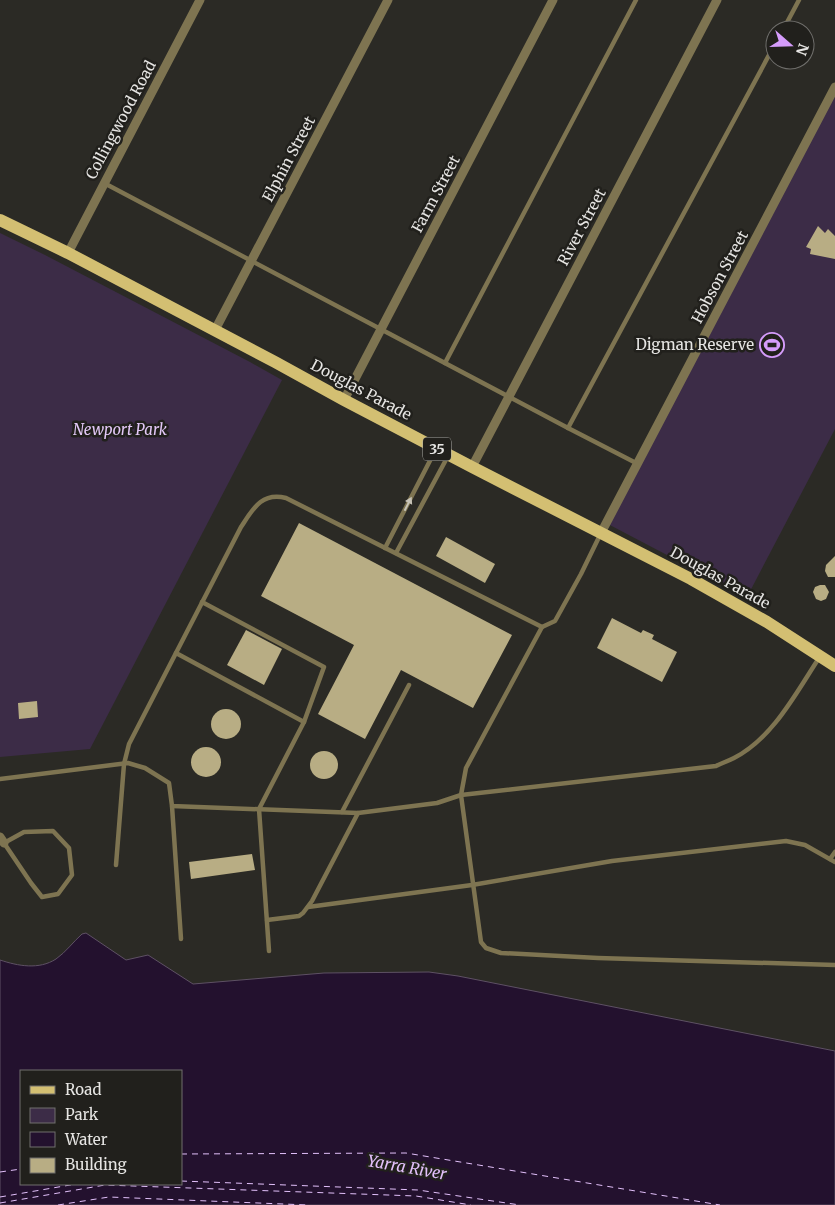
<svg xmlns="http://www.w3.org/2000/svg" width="835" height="1205" font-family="Merriweather,serif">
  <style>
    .green { fill: #3c2c47 }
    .water { fill: #23112e; stroke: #5e5164; fill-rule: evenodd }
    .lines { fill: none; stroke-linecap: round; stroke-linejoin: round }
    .ferry { stroke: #e2c0fa; stroke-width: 1; stroke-dasharray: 6 5; stroke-linecap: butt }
    .building { fill: #b8ad84 }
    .service { stroke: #7e7451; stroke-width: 4.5 }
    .minor { stroke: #7e7451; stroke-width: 9 }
    .primary { stroke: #d3bf72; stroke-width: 12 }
    .oneway { fill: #c7c3b7 }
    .labels { text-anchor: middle; stroke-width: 5; stroke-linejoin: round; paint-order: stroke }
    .shield { fill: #21201c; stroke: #abaaa7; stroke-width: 1 }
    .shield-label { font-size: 14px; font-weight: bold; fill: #e6e5e3 }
    .street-label { font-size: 15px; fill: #e6e5e3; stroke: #21201c }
    .poi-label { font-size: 15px; fill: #e6e5e3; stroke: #21201c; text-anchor: end }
    .park-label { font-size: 15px; font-style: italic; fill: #e3c8f7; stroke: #21201c }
    .water-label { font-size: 16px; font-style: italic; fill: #e2c0fa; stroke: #21201c }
  </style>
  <rect width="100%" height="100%" fill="#2b2a25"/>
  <g class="green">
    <path d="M835,87V429L747,597L606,523Z"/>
    <path d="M0,233L45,255L250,362L282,380L90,749L0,757Z"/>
  </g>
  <path class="water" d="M86,933L126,960L148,955L193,984L324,973L429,972L458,976L835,1051V1205H0V960C18,966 39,970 56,959C66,952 73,942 82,934ZM21,1071H181V1184H21Z"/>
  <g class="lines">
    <g class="ferry">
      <path d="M181,1154L406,1153L720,1205"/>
      <path d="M0,1172L21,1169"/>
      <path d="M181,1181L418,1190L520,1205"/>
      <path d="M0,1197L76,1184"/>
      <path d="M0,1203L105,1185L416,1196L471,1205"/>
      <path d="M58,1205L109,1197L308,1205"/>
    </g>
  </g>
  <g class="building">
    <path d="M818,226L825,233L828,229L835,236V259L810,254L811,249L806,247Z"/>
    <path d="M299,523L512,635L473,708L401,670L365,739L318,714L354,645L261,596Z"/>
    <path d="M446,537L495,564L485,583L436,556Z"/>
    <path d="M835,556V577H828L825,571L826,565Z"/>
    <path d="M820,585H825L829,592L826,599L821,601L816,599L813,592L815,587Z"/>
    <path d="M612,618L641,633L643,630L654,635L652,639L677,652L662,682L597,648Z"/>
    <path d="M246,630L282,649L264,685L227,665Z"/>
    <path d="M37,701L38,717L19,719L18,703Z"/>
    <circle cx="226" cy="724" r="15"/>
    <circle cx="206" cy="762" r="15"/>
    <circle cx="324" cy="765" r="14"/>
    <path d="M252,854L255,870L191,879L189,862Z"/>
  </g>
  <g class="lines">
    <g class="service">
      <path d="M783,30L799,0"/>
      <path d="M104,183L568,428L638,464"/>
      <path d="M445,363L636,0"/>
      <path d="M568,428L775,44"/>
      <path d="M600,535L581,574L555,621L542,627L466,768L461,795L481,942L486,948L501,953L598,958L835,965"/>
      <path d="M385,548L436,449"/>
      <path d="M396,553L448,456"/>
      <path d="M202,602L324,667L304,722"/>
      <path d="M176,653L304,722L259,809L269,951"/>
      <path d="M0,779L128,763L145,768L169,783L172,806L358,813L437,803L461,795L716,766C722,763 728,761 734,758C773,738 796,693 819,658"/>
      <path d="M172,806L181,939"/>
      <path d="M342,812L409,685"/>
      <path d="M53,831L69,848L72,875L58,894L42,897L31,883L4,843L24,832Z"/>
      <path d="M830,859L835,852"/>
      <path d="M116,865L124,764L129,744L241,527C253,509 261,492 286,498L542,627"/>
      <path d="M308,907L472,885L612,861L786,841L805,845L835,862"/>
      <path d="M267,920L299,916L303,913L312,901L358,813"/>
    </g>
    <g class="minor">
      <path d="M68,253L200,0"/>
      <path d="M215,330L388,0"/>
      <path d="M344,400L553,0"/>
      <path d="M472,467L717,0"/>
      <path d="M601,533L835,87"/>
      <path d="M0,837L4,843"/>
    </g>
    <path class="primary" d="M0,220L68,253L275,362L344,400L472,467L691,579L767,622L835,666"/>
  </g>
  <defs><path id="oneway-solid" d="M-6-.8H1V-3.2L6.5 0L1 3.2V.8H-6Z" transform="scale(1.25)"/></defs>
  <use class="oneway" href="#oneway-solid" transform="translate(408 504) rotate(-63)"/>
  <defs>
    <symbol id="stadium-ring" viewBox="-11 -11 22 22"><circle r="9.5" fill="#21201c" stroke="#d59cfb" stroke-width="1.5"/><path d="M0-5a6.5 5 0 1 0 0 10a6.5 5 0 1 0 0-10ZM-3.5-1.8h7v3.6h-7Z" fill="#d59cfb"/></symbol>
  </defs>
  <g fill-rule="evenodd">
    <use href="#stadium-ring" x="758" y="331" width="28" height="28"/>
  </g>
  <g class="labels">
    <rect class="shield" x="423" y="437.5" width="28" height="23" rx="4"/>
    <g class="shield-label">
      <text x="437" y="454">35</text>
    </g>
    <g class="street-label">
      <text transform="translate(121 120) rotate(-62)" y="5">Collingwood Road</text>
      <text transform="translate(289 159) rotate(-62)" y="5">Elphin Street</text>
      <text transform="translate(436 194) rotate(-62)" y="5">Farm Street</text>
      <text transform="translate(582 227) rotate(-62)" y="5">River Street</text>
      <text transform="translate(720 277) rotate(-62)" y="5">Hobson Street</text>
      <text transform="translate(361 390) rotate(28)" y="5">Douglas Parade</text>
      <text transform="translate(720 578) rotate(29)" y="5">Douglas Parade</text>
    </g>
    <g class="poi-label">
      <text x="754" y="350">Digman Reserve</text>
    </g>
    <g class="park-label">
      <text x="120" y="435">Newport Park</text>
    </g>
    <g class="water-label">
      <text transform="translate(407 1167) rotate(10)" y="6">Yarra River</text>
    </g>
  </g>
  <rect x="20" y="1070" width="162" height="115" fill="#21201c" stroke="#706f6c"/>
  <rect x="30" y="1086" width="25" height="8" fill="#d3bf72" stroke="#706f6c"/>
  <text x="65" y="1095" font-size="15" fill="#e6e5e3">Road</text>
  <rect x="30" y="1108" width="25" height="15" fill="#3c2c47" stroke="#706f6c"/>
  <text x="65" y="1120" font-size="15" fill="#e6e5e3">Park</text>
  <rect x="30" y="1132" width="25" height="15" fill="#23112e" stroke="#706f6c"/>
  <text x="65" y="1145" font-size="15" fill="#e6e5e3">Water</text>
  <rect x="30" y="1158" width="25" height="15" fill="#b8ad84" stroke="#706f6c"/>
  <text x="65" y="1170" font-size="15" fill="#e6e5e3">Building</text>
  <g transform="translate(790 45) rotate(110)"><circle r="24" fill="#21201c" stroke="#706f6c"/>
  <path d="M0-4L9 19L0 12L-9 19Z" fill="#d59cfb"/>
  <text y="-8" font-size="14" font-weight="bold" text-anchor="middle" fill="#e6e5e3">N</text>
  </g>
</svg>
